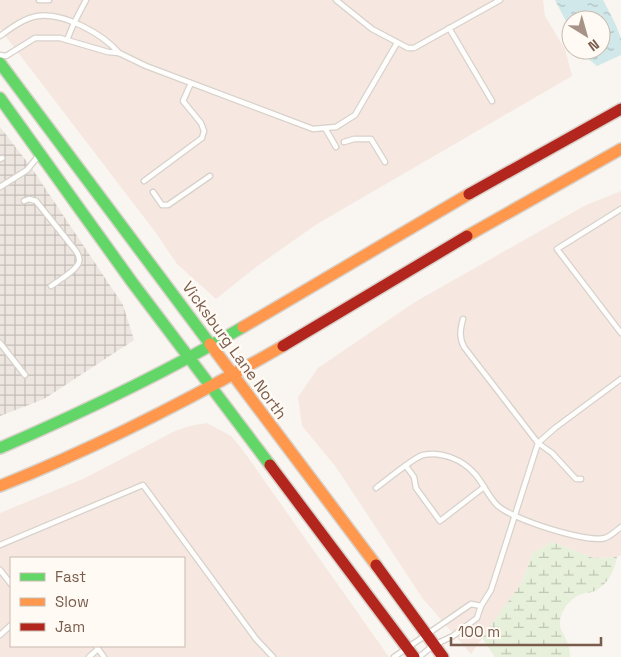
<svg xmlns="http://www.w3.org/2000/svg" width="621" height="657" font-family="'Space Grotesk',sans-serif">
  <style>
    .commercial { fill: #f6e8e1; fill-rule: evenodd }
    .industrial { fill: url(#industrial-grid) }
    .wetland { fill: url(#wetland-marsh) }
    .water { fill: url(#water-ripples) }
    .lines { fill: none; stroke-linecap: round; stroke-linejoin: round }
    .lane-casing { stroke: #d7d1cb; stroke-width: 7 }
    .fast-casing { stroke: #d9d2cb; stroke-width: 14 }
    .slow-casing { stroke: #d9d2cb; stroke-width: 14 }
    .jam-casing { stroke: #d9d2cb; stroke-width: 14 }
    .lane { stroke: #fefefd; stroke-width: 4.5 }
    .fast { stroke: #63d668; stroke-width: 11 }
    .slow { stroke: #ff974d; stroke-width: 11 }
    .jam { stroke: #b3261e; stroke-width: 11 }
    .labels { text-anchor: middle; stroke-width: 5; stroke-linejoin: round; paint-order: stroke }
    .street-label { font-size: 16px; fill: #7a5c4d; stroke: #fffaf3 }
  </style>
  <defs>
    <pattern id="industrial-grid" width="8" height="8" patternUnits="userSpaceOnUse" patternTransform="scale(1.25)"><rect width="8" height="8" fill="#ede5e0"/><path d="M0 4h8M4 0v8" fill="none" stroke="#c5bdb8"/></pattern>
    <pattern id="wetland-marsh" width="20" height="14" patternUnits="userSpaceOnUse" patternTransform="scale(1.25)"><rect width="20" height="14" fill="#e7f0db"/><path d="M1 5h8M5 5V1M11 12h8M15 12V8" fill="none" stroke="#c0c6b4"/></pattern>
    <pattern id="water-ripples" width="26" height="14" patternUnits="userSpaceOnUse" patternTransform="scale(1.25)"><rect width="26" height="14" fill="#d0e8ea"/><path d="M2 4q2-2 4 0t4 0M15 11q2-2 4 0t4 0" fill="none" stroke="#aebfc0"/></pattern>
  </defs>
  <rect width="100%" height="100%" fill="#f9f5f0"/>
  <g class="commercial">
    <path d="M0,0H543L545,16L565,49L572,76L317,224L256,267L216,299L177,264L156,233L0,29Z"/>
    <path d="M621,191V555L617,557L593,558L553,542L533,552L522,582L471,654L423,599L336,467L302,426L298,397L318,368L415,302L584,206Z"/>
    <path d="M207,423L231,436L242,449L389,657H0V513L85,478L175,431L190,426ZM11,558H184V646H11Z"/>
  </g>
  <path class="industrial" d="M0,127L31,167L123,305L134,340L44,399L0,416Z"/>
  <path class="wetland" d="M553,542L593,558L617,557C615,570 608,583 597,590C592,593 587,592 582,594C571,597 559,612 560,624C560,631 565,635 567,642C569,646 570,652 570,657H495L482,638L522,582L533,552Z"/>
  <path class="water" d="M555,0H603L615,23L621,38V55L597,66L587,58L582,50H601V20H571V31Z"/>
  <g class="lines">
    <defs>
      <g id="lane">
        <path d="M39,0H49"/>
        <path d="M336,0L372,29L408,48H414L500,0"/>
        <path d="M449,28L492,101"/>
        <path d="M0,36C11,28 24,18 38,16C63,12 103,34 119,53"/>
        <path d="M67,40L74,23L86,0"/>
        <path d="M0,55L6,56L35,38H60L108,52L119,53L146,66L313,129L336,127L355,115L397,43"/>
        <path d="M325,128L336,147"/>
        <path d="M344,142L354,139H371L385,162"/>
        <path d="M0,159L2,158"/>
        <path d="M144,181L202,138L204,131L201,123L183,101L191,83"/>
        <path d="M0,187L27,170L39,155"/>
        <path d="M153,192L162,205H168L210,176"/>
        <path d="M24,201L29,199L36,201L76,251C78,254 80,258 79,262C77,270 58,281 51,286"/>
        <path d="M621,209L557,249L621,333"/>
        <path d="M463,319C460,330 459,337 464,347L538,443L552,453L576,479H581"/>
        <path d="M0,343L25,375"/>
        <path d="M406,466L414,477L416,488L440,521L484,487"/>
        <path d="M376,488C386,481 414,457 423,455C442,451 463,460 475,474C483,483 488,496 497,505C511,519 586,543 605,538C611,536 616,531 621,527"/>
        <path d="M0,545L143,485L256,639L273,657"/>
        <path d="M0,570L11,584"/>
        <path d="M0,635L11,625"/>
        <path d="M96,646L104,657"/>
        <path d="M89,657L98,649"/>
        <path d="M394,657L471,604L481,606"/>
        <path d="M419,657L434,645L453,636L477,618L481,606L491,590L538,443L555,428L621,379"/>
      </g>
      <g id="fast">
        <path d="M0,63L210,344"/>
        <path d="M0,98L132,282L270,465"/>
        <path d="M0,448C83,412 165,373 243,327"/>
      </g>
      <g id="slow">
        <path d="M467,236L621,149"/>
        <path d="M243,327L469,194"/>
        <path d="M210,344L376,565"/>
        <path d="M0,486C98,447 191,399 283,346"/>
      </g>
      <g id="jam">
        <path d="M469,194L621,109"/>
        <path d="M283,346L467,236"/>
        <path d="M270,465L414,657"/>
        <path d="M376,565L443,657"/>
      </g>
    </defs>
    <use href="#lane" class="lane-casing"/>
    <use href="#fast" class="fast-casing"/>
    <use href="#slow" class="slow-casing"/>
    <use href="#jam" class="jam-casing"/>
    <use href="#lane" class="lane"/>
    <use href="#fast" class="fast"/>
    <use href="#slow" class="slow"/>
    <use href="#jam" class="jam"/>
  </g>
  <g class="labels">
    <g class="street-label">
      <text transform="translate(235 350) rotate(54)" y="6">Vicksburg Lane North</text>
    </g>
  </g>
  <rect x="10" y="557" width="175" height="90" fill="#fffaf3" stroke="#cabbb1"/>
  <rect x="20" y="573" width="25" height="8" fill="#63d668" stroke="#cabbb1"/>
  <text x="55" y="582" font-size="15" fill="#7a5c4d">Fast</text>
  <rect x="20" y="598" width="25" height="8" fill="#ff974d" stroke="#cabbb1"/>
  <text x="55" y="607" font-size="15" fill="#7a5c4d">Slow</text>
  <rect x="20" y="623" width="25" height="8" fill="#b3261e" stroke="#cabbb1"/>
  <text x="55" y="632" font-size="15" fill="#7a5c4d">Jam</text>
  <g transform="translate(586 35) rotate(143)"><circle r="24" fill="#fffaf3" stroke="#cabbb1"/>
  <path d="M0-4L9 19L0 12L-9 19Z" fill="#a69286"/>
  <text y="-8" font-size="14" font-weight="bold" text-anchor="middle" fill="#7a5c4d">N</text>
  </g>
  <path d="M451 637v8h150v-8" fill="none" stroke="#7a5c4d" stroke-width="2.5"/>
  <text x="458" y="637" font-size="15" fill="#7a5c4d" stroke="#fffaf3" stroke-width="4" paint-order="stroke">100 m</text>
</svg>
